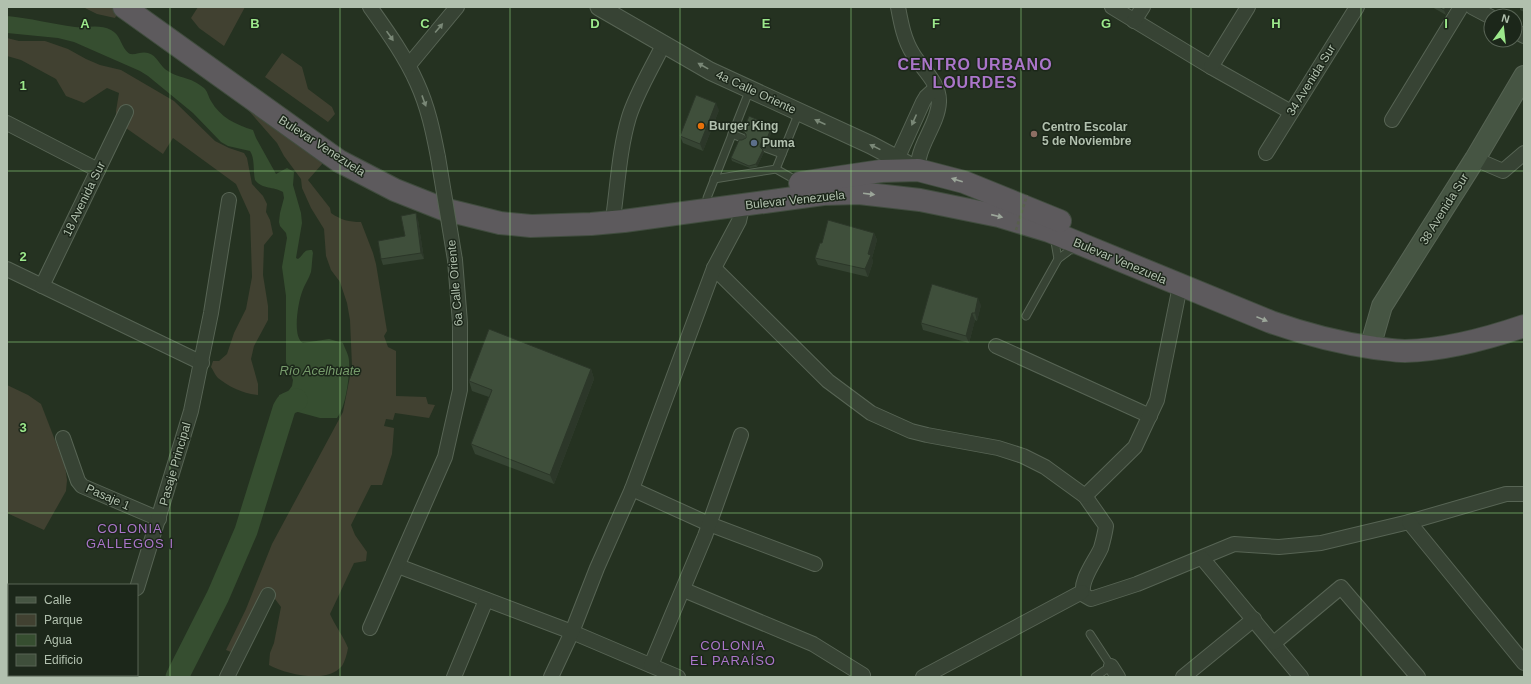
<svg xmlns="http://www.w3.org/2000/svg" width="1531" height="684" font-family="Arial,sans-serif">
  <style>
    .green { fill: #414131 }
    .water { fill: #364e30 }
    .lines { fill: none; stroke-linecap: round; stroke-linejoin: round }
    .river { stroke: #364e30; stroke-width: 23 }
    .service-casing { stroke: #576454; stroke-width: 9 }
    .minor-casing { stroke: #576454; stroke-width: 16 }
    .tertiary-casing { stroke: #576454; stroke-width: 19 }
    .secondary-casing { stroke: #576454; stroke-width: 22 }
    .trunk-casing { stroke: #414d3f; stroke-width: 24 }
    .service { stroke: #374334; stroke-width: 7 }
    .minor { stroke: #374334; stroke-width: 14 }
    .tertiary { stroke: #374334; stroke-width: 17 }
    .secondary { stroke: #465543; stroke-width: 20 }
    .trunk { stroke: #5d5a5d; stroke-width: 22 }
    .minor-bridge-casing { stroke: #576454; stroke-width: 16; stroke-linecap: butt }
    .path-bridge { stroke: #585f4d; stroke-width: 2.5; stroke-dasharray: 3 3; stroke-linecap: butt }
    .minor-bridge { stroke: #374334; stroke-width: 14 }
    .wall { fill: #364433 }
    .shaded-wall { fill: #2c3729 }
    .building { fill: #3f4f3b; stroke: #2c3729 }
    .oneway { fill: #7a8877 }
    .oneway2 { fill: #9ca69a }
    .grid { fill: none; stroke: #9ce88b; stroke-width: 1; stroke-opacity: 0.55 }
    .food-dot { fill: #e8710a; stroke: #1c271a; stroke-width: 1.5 }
    .education-dot { fill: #8d6e63; stroke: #1c271a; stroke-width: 1.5 }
    .service-dot { fill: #5c6f8a; stroke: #1c271a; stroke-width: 1.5 }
    .labels { text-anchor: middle; stroke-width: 3; stroke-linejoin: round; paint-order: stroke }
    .street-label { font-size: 12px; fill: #b1c0ae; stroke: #1c271a }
    .poi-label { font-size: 12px; font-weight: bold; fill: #b1c0ae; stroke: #1c271a; text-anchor: start }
    .water-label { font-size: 13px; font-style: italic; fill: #769b6b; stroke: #1c271a }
    .neighbourhood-label { font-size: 13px; letter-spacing: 1px; fill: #aa75c9; stroke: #1c271a }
    .district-label { font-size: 16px; font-weight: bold; letter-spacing: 1px; fill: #aa75c9; stroke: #1c271a }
    .grid-label { font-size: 13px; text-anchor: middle; font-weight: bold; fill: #9ce88b; stroke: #1c271a; stroke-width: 3; stroke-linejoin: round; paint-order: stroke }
  </style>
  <rect width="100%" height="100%" fill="#253221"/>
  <g class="green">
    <path d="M83,7H111L119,11L115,18L97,14Z"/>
    <path d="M198,7H245L224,46L199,28L191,18Z"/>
    <path d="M7,38L19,41H45L68,49L86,59L100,65L121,70L174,101L215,141L229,148L244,153L247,158L252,184L263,196L267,204L266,212L270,220L273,234L264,245L263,275L268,306V320L254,346L251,359L258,384V395C244,394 229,387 218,378C215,375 213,370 211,367L213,361H219L227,354L234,333L246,309L252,277L250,215L236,184L173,138L163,154L116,121V111L119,93L107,88L84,103L66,96L56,79L21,60L7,56Z"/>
    <path d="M282,53L302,67L308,89L332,107L335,114L328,122L265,77Z"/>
    <path d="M242,103L323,163L308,180L330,208L331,213C341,220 349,222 361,222L373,253L376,264L387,331L384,336L388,347L396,351V396L426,397L428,404L435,405L429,418L395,413L393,420L386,419L384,426L394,428L392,454L382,485H371L351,525L355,535L367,552L366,561L354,563L330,614C335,626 343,635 348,648C347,654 345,661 342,666C327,684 288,675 269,665L270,653L274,643L281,607L275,599L264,591L231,652L226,650L246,609L272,544L343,412L352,366L350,320L347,303L340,282L331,270L326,256L324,229L311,208L302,188L301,179L284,156L277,143Z"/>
    <path d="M7,385L28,395L41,404L65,466L67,480L66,491L44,530L7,513Z"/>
  </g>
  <path class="water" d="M7,16C30,18 52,24 75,27C87,28 100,24 111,30C122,36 120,47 130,54C136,55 142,51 148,53C157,55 160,67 168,71C179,79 190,76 204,88C208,92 208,96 211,101C220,117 236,125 253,130L256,138L276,174L287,168L294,172L293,185L301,213L302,223L296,258L298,259C304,255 303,249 312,250L313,253C312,259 312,266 311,272C309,279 304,285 302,292C298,303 292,337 303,343L329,339L343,343C345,349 349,355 349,361C350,375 346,407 337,418H320L298,412H292L279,425V395L287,393L292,386L293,380L286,362V296L282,267L287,238L286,233L280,226L279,222L280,213L284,198L283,192C273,186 263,190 255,180C253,171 255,158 250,151L228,146L221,142L193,113L148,76L140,71L74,42L58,38L7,33Z"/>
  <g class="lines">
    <path class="river" d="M177,677L218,596L246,531L284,409L287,404L296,400"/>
    <defs>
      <g id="service">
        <path d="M732,134L742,138"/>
        <path d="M766,148L782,154"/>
        <path d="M776,169L799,112"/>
        <path d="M714,179L776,169L799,182"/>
        <path d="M707,198L750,89"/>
        <path d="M1052,238L1055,242L1058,259"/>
        <path d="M1026,316L1058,259L1070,250L1078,249"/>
        <path d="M1090,634L1111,666L1095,677"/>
      </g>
      <g id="minor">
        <path d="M370,7C387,31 405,56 417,83C428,107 433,131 438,157"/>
        <path d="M898,7C901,23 904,40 913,54C922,69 940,83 939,102C938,122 923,139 919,158C918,162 919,166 918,170"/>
        <path d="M1112,7L1211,67L1291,112"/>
        <path d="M1472,7L1491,17"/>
        <path d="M1134,21L1143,7"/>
        <path d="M1515,31L1524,36"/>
        <path d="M409,65L457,7"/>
        <path d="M1211,67L1248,7"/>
        <path d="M1392,120L1461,7"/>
        <path d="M7,123L98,170"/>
        <path d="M1266,153L1357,7"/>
        <path d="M1475,159L1503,171L1524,153"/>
        <path d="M893,168L923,102L926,97L936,88"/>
        <path d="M614,211C618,180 620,147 629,117C637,92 652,68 663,45"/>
        <path d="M714,268L828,381L871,413L911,431L927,435L998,448L1023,456L1045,467L1085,496L1106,526C1105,533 1103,541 1101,548C1096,560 1078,582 1084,595L1091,599L1137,584L1234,544L1279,547L1321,543L1409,522L1506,494H1524"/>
        <path d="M7,269L202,363"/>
        <path d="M42,286L126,112"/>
        <path d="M996,346L1150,416"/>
        <path d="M63,438L78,481L82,486L159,519"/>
        <path d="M632,489L709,524L815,564"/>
        <path d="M1085,496L1135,447L1157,400L1180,286"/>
        <path d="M1409,522L1524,663"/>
        <path d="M1202,558L1301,677"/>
        <path d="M398,566L572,632L678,677"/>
        <path d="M137,588L191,411L211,313L229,200"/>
        <path d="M684,590L813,644L863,675"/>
        <path d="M370,628L445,457L460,390V323L455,260"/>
        <path d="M1274,643L1341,587L1418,677"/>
        <path d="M651,665L705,536L741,435"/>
        <path d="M1111,666L1118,677"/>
        <path d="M108,677V675"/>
        <path d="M227,677L268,595"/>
        <path d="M454,677L486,600"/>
        <path d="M551,677L572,632L597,568L632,489L714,268L739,221L741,212L740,206"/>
        <path d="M923,677L1082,592"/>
        <path d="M1183,677L1254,619"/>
      </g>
      <path id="tertiary" d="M599,7L710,71L871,145L918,170"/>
      <path id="secondary" d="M1371,344L1382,306L1475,159L1524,76"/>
      <g id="trunk">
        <path d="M124,7L339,161L395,190L443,209L500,223L531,226L591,224L624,221L823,194L859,193L920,200L999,216L1049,231L1271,322C1305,334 1339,343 1375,348C1385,349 1395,351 1405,351C1446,350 1486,339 1524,326"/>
        <path d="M800,183L881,171L918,170L964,182L1060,221"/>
      </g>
    </defs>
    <use href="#service" class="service-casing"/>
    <use href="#minor" class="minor-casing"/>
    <use href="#tertiary" class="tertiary-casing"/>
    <use href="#secondary" class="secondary-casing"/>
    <use href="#trunk" class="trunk-casing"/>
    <use href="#service" class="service"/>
    <use href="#minor" class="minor"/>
    <use href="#tertiary" class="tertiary"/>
    <use href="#secondary" class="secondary"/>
    <use href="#trunk" class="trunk"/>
    <defs>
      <path id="minor-bridge" d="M438,157L455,260"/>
    </defs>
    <use href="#minor-bridge" class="minor-bridge-casing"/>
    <path class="path-bridge" d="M1016,230L1027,195"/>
    <use href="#minor-bridge" class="minor-bridge"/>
  </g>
  <g class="wall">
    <path d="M1432,7H1451L1446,15Z"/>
    <path d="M1520,7H1524V12L1520,10Z"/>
    <path d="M719,110L703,151L683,143L680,136Z"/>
    <path d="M772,126L773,129L767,143L763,144L761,148L764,152L757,167L750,168L732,161L731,158L746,138V136L744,133L743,131Z"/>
    <path d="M418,220L424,259L383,265L381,259L405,236Z"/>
    <path d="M874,233L877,240L872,258L873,262L868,277L818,265L815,258L822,243Z"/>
    <path d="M981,305L977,321L975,320L969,343L923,330L921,323Z"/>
    <path d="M591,369L594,379L554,484L475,454L471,444L489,397L472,391L469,381Z"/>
  </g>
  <g class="shaded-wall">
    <path d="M1446,7H1451L1446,15L1444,10Z"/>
    <path d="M716,103L719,110L703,151L700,144Z"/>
    <path d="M772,126L773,129L767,143L766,141Z"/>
    <path d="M762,141L763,144L762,146L761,149L760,147L761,143Z"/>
    <path d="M763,150L764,152L757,167L756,164Z"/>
    <path d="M416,213L418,220L424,259L421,253Z"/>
    <path d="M874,233L877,240L872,258L873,262L868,277L865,269L868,254Z"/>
    <path d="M978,298L981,305L977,321L975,313Z"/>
    <path d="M972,313L975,320L969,343L966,336Z"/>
    <path d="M591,369L594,379L554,484L550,475Z"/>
  </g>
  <g class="building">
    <path d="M1439,7H1446L1444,10Z"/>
    <path d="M696,95L716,103L700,144L680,136Z"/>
    <path d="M749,116L772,126L766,141H762L761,143L760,147L763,150L756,164L749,166L731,158L739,140H742L746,138V134L743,131Z"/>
    <path d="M416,213L421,253L381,259L378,241L405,236L401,216Z"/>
    <path d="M828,220L874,233L868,254L871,255L865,269L815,258L820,243H822Z"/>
    <path d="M932,284L978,298L975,313H972L966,336L921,323Z"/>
    <path d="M489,329L591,369L550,475L471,444L492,390L469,381Z"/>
  </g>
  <defs><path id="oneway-solid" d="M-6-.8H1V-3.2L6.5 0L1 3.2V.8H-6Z"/></defs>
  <g class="oneway">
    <use href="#oneway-solid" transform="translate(439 28) rotate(-50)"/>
    <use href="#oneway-solid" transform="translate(390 36) rotate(55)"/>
    <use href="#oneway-solid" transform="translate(703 66) rotate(-151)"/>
    <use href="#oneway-solid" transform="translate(424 101) rotate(70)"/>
    <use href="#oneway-solid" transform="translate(914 120) rotate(114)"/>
    <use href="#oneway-solid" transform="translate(820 122) rotate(-156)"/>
    <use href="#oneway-solid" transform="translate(875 147) rotate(-154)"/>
  </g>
  <g class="oneway2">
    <use href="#oneway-solid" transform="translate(957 180) rotate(-163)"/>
    <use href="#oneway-solid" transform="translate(869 194) rotate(7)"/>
    <use href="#oneway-solid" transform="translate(997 216) rotate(13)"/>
    <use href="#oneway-solid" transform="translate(1262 319) rotate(22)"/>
  </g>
  <path class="grid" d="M170,7V677M340,7V677M510,7V677M680,7V677M851,7V677M1021,7V677M1191,7V677M1361,7V677M7,171H1524M7,342H1524M7,513H1524"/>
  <circle class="food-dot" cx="701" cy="126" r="4"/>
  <circle class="education-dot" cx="1034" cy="134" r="4"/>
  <circle class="service-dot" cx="754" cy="143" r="4"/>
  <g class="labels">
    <g class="street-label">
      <text transform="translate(1311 80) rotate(-58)" y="4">34 Avenida Sur</text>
      <text transform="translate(756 92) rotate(25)" y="4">4a Calle Oriente</text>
      <text transform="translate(322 146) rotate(33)" y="4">Bulevar Venezuela</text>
      <text transform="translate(84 199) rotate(-64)" y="4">18 Avenida Sur</text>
      <text transform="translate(795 200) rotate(-6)" y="4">Bulevar Venezuela</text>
      <text transform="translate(1444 209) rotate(-58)" y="4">38 Avenida Sur</text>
      <text transform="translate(1120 261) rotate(23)" y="4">Bulevar Venezuela</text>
      <text transform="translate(455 283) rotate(-95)" y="4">6a Calle Oriente</text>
      <text transform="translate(175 464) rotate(-74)" y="4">Pasaje Principal</text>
      <text transform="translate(108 497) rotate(24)" y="4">Pasaje 1</text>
    </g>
    <g class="poi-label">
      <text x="709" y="130">Burger King</text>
      <text x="1042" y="131">Centro Escolar<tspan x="1042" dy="14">5 de Noviembre</tspan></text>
      <text x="762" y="147">Puma</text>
    </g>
    <g class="water-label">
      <text x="320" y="375">Río Acelhuate</text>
    </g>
    <g class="neighbourhood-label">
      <text x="130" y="533">COLONIA<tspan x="130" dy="15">GALLEGOS I</tspan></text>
      <text x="733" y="650">COLONIA<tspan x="733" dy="15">EL PARAÍSO</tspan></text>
    </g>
    <g class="district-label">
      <text x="975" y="70">CENTRO URBANO<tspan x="975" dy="18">LOURDES</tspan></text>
    </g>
  </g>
  <g class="grid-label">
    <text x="85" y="28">A</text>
    <text x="255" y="28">B</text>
    <text x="425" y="28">C</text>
    <text x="595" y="28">D</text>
    <text x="766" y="28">E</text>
    <text x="936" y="28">F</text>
    <text x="1106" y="28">G</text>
    <text x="1276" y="28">H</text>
    <text x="1446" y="28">I</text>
    <text x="23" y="90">1</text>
    <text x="23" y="261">2</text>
    <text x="23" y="432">3</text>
  </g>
  <rect width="1531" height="684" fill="none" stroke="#b1c0ae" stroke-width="16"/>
  <rect x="8" y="584" width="130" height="92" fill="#1c271a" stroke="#586455"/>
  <rect x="16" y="597" width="20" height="6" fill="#465543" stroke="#586455"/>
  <text x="44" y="604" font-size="12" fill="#b1c0ae">Calle</text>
  <rect x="16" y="614" width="20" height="12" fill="#414131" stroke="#586455"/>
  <text x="44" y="624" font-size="12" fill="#b1c0ae">Parque</text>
  <rect x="16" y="634" width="20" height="12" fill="#364e30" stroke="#586455"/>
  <text x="44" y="644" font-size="12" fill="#b1c0ae">Agua</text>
  <rect x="16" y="654" width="20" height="12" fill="#3f4f3b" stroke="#586455"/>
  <text x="44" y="664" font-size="12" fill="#b1c0ae">Edificio</text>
  <g transform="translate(1503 28) rotate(15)"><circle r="19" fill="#1c271a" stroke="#586455"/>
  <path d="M0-3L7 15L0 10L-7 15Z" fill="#9ce88b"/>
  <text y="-6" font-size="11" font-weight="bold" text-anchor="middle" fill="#b1c0ae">N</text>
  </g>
</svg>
